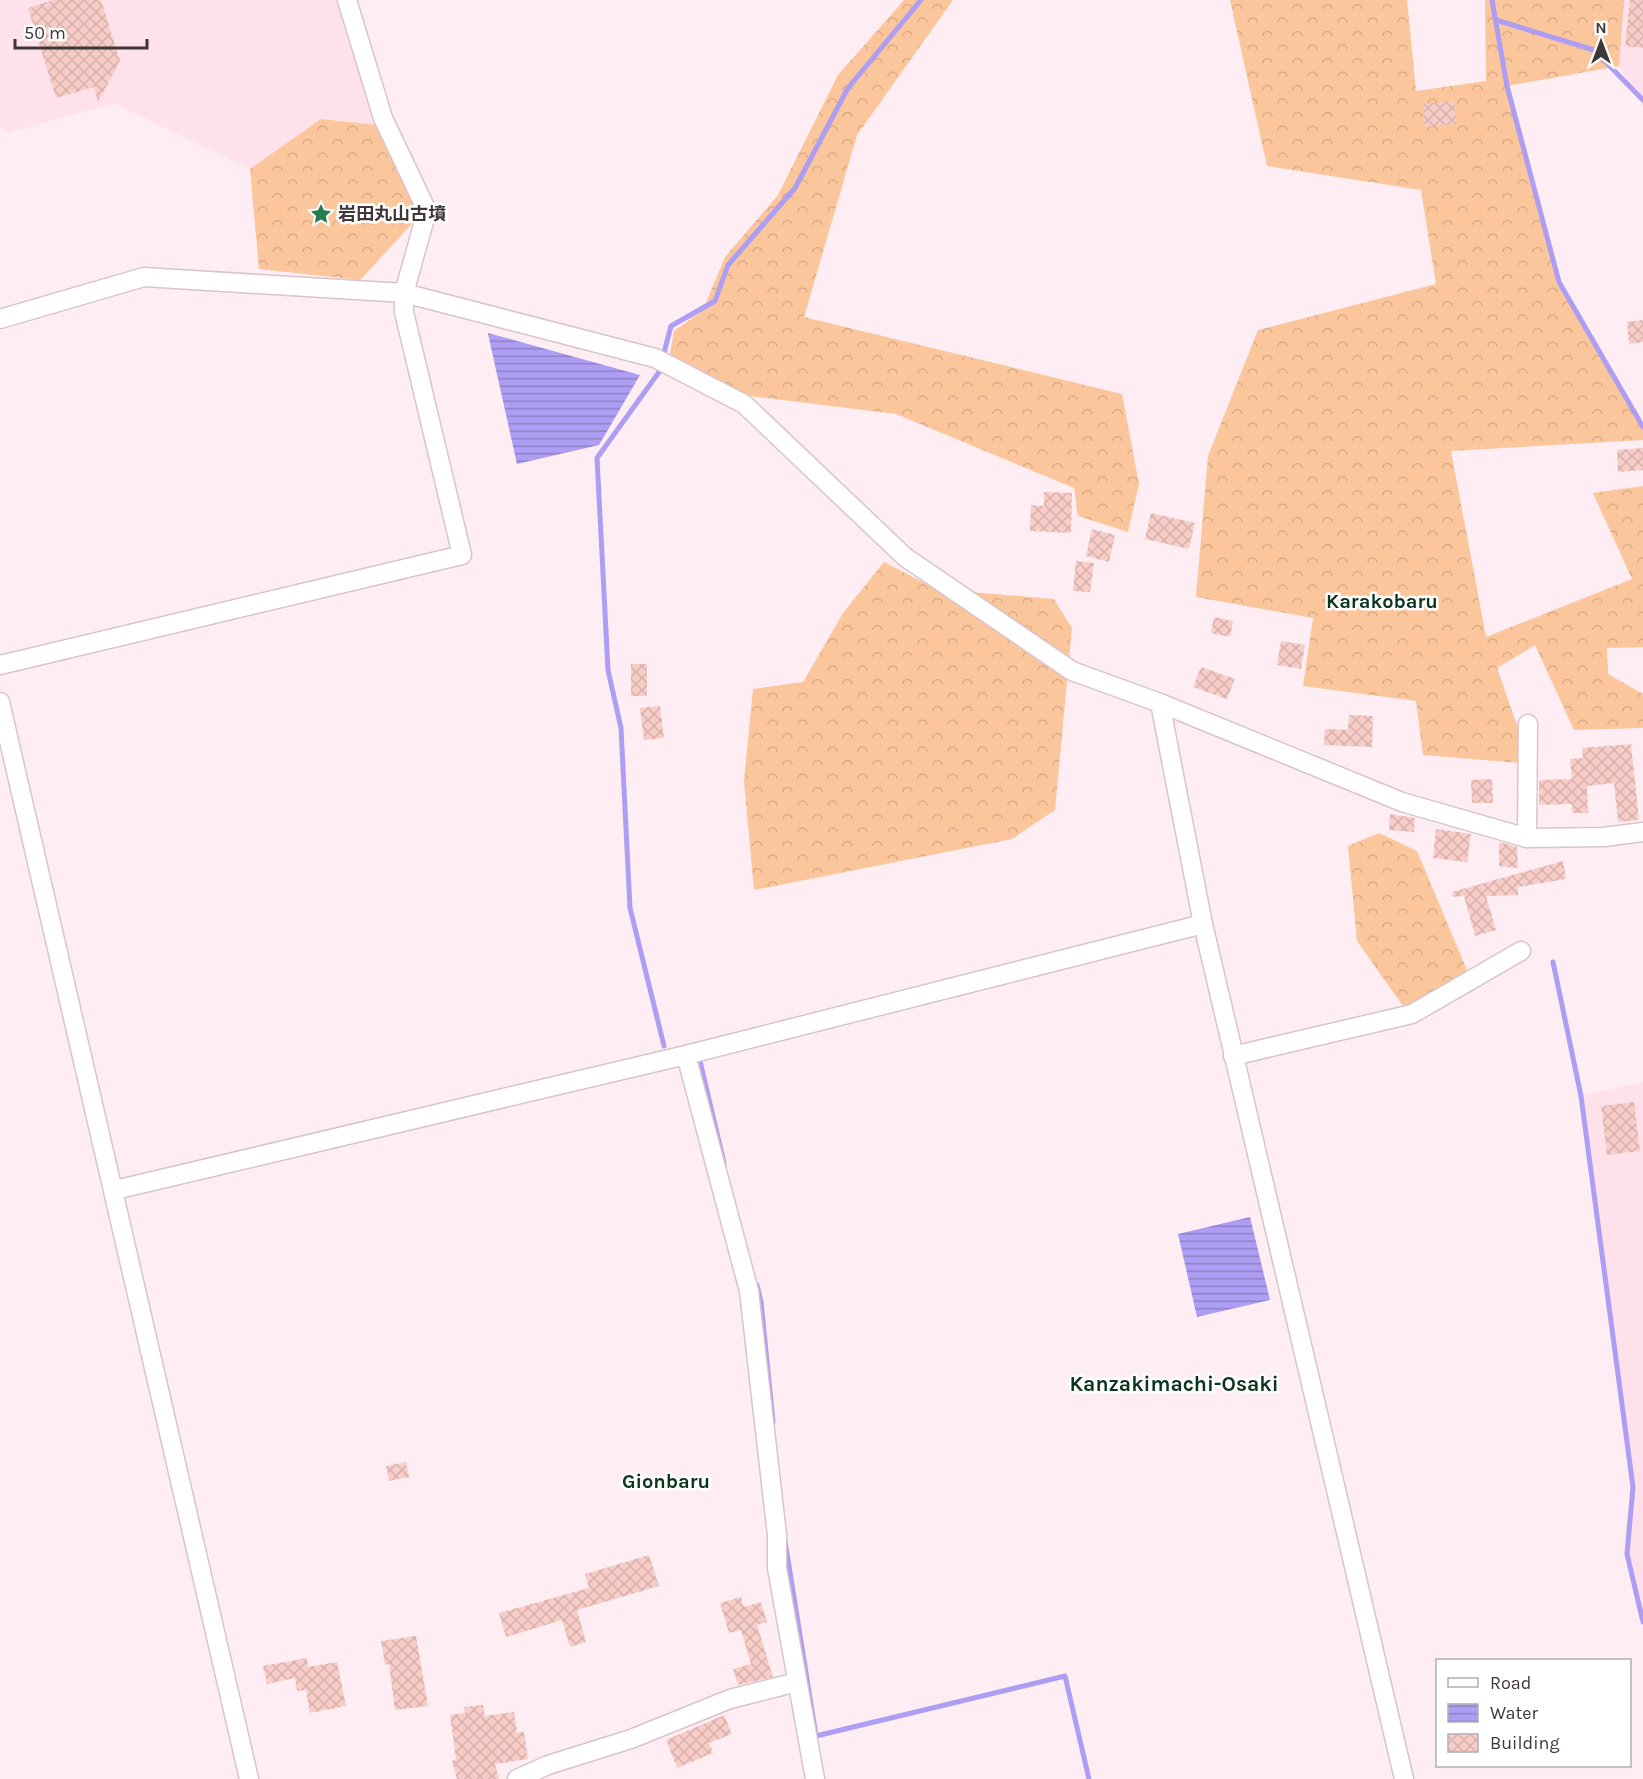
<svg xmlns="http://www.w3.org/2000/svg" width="1643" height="1779" font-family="Karla,'Noto Sans JP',sans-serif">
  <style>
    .built { fill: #ffe1eb }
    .forest { fill: url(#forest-crowns) }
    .water { fill: url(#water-rules) }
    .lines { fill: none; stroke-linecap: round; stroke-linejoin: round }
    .stream { stroke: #ad9df3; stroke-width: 5 }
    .building { fill: url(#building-cross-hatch) }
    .minor-casing { stroke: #d9c4cb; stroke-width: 21 }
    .minor { stroke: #fff; stroke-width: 18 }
    .labels { text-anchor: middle; stroke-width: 5; stroke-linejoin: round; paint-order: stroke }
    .poi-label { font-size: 18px; font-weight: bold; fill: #3f3639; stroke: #fff; text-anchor: start }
    .neighbourhood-label { font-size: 20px; font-weight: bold; fill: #0b341f; stroke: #fff }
    .quarter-label { font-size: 21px; font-weight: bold; fill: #0b341f; stroke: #fff }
  </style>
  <defs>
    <pattern id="forest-crowns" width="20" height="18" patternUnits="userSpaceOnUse" patternTransform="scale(1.5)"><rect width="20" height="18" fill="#fbc69c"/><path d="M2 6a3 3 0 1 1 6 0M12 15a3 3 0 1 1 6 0" fill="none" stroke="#d8ab87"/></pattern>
    <pattern id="water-rules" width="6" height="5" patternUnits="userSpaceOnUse" patternTransform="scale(1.5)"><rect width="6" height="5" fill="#ad9df3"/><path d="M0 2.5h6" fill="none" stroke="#8e81c6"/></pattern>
    <pattern id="building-cross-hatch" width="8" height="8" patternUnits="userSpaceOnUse" patternTransform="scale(1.5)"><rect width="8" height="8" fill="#f8cdc7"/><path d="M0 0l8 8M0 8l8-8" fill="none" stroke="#d6b1ac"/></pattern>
  </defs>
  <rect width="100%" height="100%" fill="#feedf2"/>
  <g class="built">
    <path d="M0,0H339L377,125L321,119L250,169L114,103L7,133L0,126Z"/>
    <path d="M1624,0H1643V107L1619,66Z"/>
    <path d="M1643,1082V1622L1627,1554L1633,1486L1581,1096Z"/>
  </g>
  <g class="forest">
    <path d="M904,0H953L857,135L804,317L1122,394L1139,484L1128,532L1078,516L1074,488L896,414L750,396L670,354L674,331L703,310L725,257L778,195L838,75Z"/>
    <path d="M1230,0H1407L1416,91L1486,81L1485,0H1624L1619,66L1507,86L1559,282L1643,427V440L1451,451L1486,637L1632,579L1593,493L1643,486V647L1607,648L1608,674L1643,694V728L1574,730L1535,645L1497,668L1519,731L1520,763L1423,755L1416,701L1303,686L1313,618L1196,597L1208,456L1258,330L1436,284L1421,190L1267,166Z"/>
    <path d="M321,119L377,125L421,214L360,280L259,269L250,169Z"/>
    <path d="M884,562L936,589L1054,599L1072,628L1055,810L1012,839L754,890L744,781L753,689L803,682L843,613Z"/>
    <path d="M1379,833L1417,851L1469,975L1405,1009L1357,941L1348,846Z"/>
  </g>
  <g class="water">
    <path d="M488,334V333L640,375L599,445L517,464Z"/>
    <path d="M1250,1217L1270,1300L1197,1317L1178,1234Z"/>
  </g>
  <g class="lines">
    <g class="stream">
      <path d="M1492,0L1507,86L1559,282L1643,427"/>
      <path d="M1496,20L1594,50L1643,100"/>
      <path d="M1553,962L1581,1096L1633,1487L1627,1554L1643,1622"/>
      <path d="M664,1046L630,908L621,728L608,670L597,458L659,372L671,326L715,301L728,265L795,188L848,88L921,0"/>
      <path d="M699,1057L724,1163"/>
      <path d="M757,1285L761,1302L773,1422"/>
      <path d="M785,1541L816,1736L1065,1676L1089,1779"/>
    </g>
  </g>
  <g class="building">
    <path d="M53,0H101L120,61L98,102L94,87L56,98L28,8Z"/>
    <path d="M1630,0H1643V48L1625,46Z"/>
    <path d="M1454,101L1456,124L1425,127L1423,104Z"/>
    <path d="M1643,320V342L1629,344L1627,322Z"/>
    <path d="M1643,448V470L1618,472L1617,450Z"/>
    <path d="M1044,492L1072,493L1071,533L1030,531L1031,505L1044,506Z"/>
    <path d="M1151,513L1195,523L1189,549L1145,539Z"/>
    <path d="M1092,529L1115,535L1109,562L1086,556Z"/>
    <path d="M1076,561L1094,563L1090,592L1073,591Z"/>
    <path d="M1214,617L1233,621L1230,637L1211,633Z"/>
    <path d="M1281,641L1305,645L1301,669L1277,665Z"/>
    <rect x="631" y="664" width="16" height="32"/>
    <path d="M1201,667L1235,679L1227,699L1193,687Z"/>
    <path d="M660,706L664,738L644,740L640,708Z"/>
    <path d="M1349,715L1373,716L1372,747L1324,745L1325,729L1348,730Z"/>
    <path d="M1631,744L1639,820L1618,822L1614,783L1587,786L1588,813H1572V804L1539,805V780L1572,779L1570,759L1583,758L1582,748Z"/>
    <path d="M1492,779L1493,803H1472L1471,780Z"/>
    <path d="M1390,814L1415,818L1414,832L1389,830Z"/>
    <path d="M1436,829L1471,834L1467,862L1433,858Z"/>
    <path d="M1499,842L1517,847L1518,868L1499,866Z"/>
    <path d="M1563,861L1566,879L1518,887V895L1486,896L1496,930L1475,936L1464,896L1453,897L1452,892Z"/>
    <path d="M1634,1102L1640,1151L1607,1155L1601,1106Z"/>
    <path d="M406,1462L409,1477L389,1481L386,1466Z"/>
    <path d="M649,1555L659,1586L577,1610L586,1642L570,1647L562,1620L506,1637L499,1613L589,1588L585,1574Z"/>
    <path d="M741,1597L744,1607L761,1602L767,1622L757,1625L773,1677L738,1685L733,1669L751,1664L741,1630L729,1633L720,1603Z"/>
    <path d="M416,1636L428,1706L395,1710L389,1664L385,1665L381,1641Z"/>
    <path d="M307,1658L308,1667L337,1662L346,1706L310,1713L306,1690L297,1691L295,1678L267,1684L263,1666Z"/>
    <path d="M483,1705L485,1716L514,1712L517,1733L524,1732L528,1759L495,1764L499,1779H457L452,1761L456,1759L450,1715L465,1713L464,1707Z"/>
    <path d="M724,1715L732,1734L709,1743L713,1753L677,1768L666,1740Z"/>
  </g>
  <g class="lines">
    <defs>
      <g id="minor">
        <path d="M0,319L144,277L404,293L655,358L744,404L905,557L1072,671L1160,703L1402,802L1527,838L1604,837L1643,832"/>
        <path d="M0,665L462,555L404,312V293L427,211L383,118L347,0"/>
        <path d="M0,702L249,1779"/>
        <path d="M1160,703L1203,924L1404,1779"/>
        <path d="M1527,838L1528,724"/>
        <path d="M686,1055L749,1291L777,1535V1568L815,1779"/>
        <path d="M1233,1056L1412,1014L1521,951"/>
        <path d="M115,1190L686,1055L1203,924"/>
        <path d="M517,1779L548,1765L631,1739L730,1699L797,1682"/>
      </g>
    </defs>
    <use href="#minor" class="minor-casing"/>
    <use href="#minor" class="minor"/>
  </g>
  <defs>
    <symbol id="sight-bare" viewBox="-9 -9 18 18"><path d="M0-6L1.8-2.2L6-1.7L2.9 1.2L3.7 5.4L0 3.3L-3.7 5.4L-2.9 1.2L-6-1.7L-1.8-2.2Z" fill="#267c50" stroke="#fff" stroke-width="2.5" paint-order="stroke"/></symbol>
  </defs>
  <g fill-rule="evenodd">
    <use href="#sight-bare" x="306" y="199" width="30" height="30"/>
  </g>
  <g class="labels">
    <g class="poi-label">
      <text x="338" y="220">岩田丸山古墳</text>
    </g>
    <g class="neighbourhood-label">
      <text x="1382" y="608">Karakobaru</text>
      <text x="666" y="1488">Gionbaru</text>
    </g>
    <g class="quarter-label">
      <text x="1174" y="1391">Kanzakimachi-Osaki</text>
    </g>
  </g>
  <rect x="1436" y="1659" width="195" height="108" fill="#ffffff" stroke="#b2afb0" stroke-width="1.5"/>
  <rect x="1448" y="1678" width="30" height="9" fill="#ffffff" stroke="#b2afb0" stroke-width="1.5"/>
  <text x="1490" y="1689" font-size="18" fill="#3f3639">Road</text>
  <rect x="1448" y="1704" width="30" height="18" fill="url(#water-rules)" stroke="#b2afb0" stroke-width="1.5"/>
  <text x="1490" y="1719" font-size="18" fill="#3f3639">Water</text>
  <rect x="1448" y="1734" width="30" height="18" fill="url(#building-cross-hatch)" stroke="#b2afb0" stroke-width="1.5"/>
  <text x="1490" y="1749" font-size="18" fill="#3f3639">Building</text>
  <g transform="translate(1601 42)" stroke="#ffffff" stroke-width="4.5" paint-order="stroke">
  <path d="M0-4.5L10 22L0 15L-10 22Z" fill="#3f3639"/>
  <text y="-9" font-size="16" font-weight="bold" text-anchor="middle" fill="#3f3639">N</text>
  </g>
  <path d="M15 39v9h132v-9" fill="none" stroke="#3f3639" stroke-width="3"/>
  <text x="24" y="39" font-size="18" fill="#3f3639" stroke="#ffffff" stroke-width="4.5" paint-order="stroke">50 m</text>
</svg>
